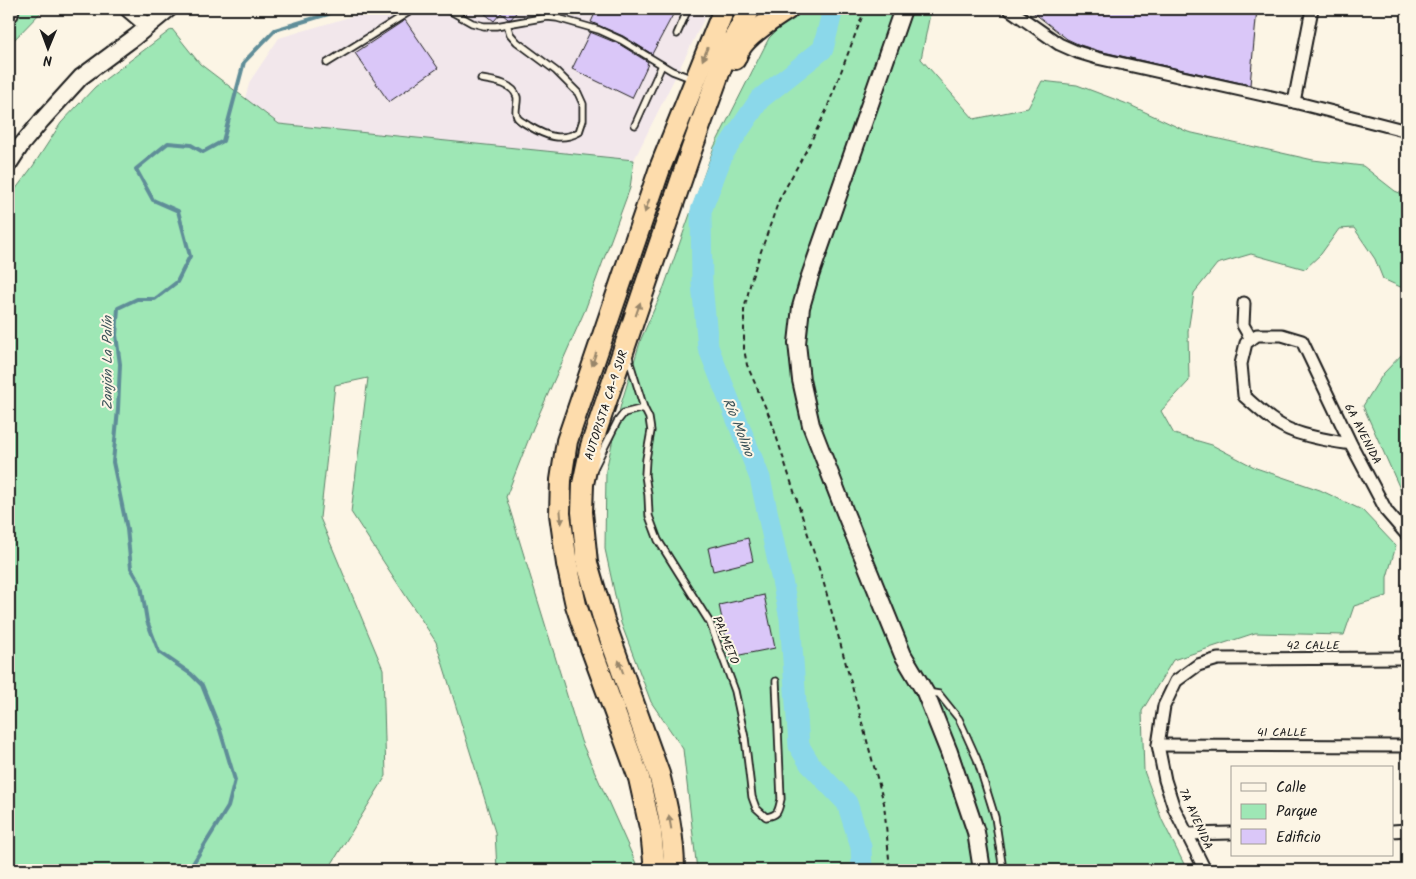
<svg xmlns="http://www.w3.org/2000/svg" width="1416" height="879" font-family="Kalam,sans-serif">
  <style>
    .built { fill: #f2e7eb }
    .green { fill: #9ee7b5; stroke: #5d8268 }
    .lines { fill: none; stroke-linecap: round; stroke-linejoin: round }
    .stream { stroke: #5f8d98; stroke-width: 4 }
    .river { stroke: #8bd8ea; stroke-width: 21 }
    .building { fill: #dac7f8; stroke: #1c1c1c }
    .service-casing { stroke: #1c1c1c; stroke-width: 9 }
    .minor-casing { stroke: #1c1c1c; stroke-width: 15 }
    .tertiary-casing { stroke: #1c1c1c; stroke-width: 19 }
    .secondary-casing { stroke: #1c1c1c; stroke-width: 20 }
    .trunk-casing { stroke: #1c1c1c; stroke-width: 24 }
    .path { stroke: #1c1c1c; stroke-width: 2; stroke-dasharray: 5 4; stroke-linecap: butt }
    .service { stroke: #fcf5e5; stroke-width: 5.5 }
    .minor { stroke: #fcf5e5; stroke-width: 11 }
    .tertiary { stroke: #fcf5e5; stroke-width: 15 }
    .secondary { stroke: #fcf5e5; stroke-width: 16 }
    .trunk { stroke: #fddcac; stroke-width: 20 }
    .oneway { fill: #98866b }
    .labels { text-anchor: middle; stroke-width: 4; stroke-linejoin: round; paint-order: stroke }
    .street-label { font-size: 12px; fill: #1c1c1c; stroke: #fcf5e5 }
    .water-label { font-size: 14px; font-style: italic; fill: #3d545a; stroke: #fcf5e5 }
  </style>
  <rect width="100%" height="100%" fill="#fcf5e5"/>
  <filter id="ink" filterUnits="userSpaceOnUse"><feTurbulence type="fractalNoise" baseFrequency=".02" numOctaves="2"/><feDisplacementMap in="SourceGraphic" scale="10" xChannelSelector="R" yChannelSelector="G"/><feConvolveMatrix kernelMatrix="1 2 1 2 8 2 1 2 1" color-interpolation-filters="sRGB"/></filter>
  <g filter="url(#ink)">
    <path class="built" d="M376,9H709L634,160L279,124L245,98L250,81L279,38Z"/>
    <g class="green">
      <path d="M19,9H44L9,45V25C17,22 18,16 19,9Z"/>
      <path d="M798,9H931L921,59L974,119L1028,108L1042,81L1077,85L1130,105L1188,132L1313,160L1363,166L1395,191L1407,196V290L1383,279L1375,259L1354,228L1339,229L1321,254L1305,269L1251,254L1217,264L1194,293L1188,331L1189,381L1161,411L1174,434L1212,445L1256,468L1320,490L1362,510L1396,546L1387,577V596L1354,606L1344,635L1255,633L1173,660L1142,711L1144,771L1162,820L1187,870H697L683,749L651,702L621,623L605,549L606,470L621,404L641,339L664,287L714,147L769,38Z"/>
      <path d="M172,29L200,64L279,124L634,160L630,188L585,310L533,428L506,497L581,741L638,868L637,870H497L495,832L436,642L351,512L368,378L335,385L320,518L383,669L386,776L328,870H9V198L33,166L61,123L95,87Z"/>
      <path d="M1407,349V499L1401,491L1363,406L1383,374Z"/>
    </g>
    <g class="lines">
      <path class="stream" d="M189,870L228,807L235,780L220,730L202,685L191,674L159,652L147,621L141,585L131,568L127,529L113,462L118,409L120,364L116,335L118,308L137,299H155L177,282L190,256L178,211L153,200L136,169L168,143L191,145L203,152L223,141L244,62L275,30L328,14L337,9"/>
      <path class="river" d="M833,9L823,49L760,99L723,154L701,211L702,284L708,347L760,478L790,618L799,746L810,764L847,803L861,847L862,870"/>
    </g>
    <g class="building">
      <path d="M479,9H519L511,19H508L501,13L494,21Z"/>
      <path d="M597,9H676L652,54L623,36L591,22Z"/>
      <path d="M1029,9H1257L1250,85L1099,51L1080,45L1067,39Z"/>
      <path d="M405,20L438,68L389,102L355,53Z"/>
      <path d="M590,32L619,44L648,62L647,64H648L632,98L572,69Z"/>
      <path d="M748,538L753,561L713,571L708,548Z"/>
      <path d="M764,595L775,648L730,657L719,605Z"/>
    </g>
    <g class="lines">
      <defs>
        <g id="service">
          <path d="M447,9L472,23L484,26H496L547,17L557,18L599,30L621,40L672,71L693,79"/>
          <path d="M677,34L688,9"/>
          <path d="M327,63L414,9"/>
          <path d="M481,79C493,81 513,83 517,97C518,104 514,111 517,117C519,121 525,123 529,126C546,136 561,142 579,132L583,120V104L578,93L556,71L517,42L510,34L507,24"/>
          <path d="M635,125L662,65"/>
          <path d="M629,354L630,363L644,408"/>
          <path d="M594,468L617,422L624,413L644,408L649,418L651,431L646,459L645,475L648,495L649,516L658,540L710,623L735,691L745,738L752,797L756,808L766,817C779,815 778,811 781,799L776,681"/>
          <path d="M927,692L939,694L959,719L977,759L995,817L1003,870"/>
        </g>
        <g id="minor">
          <path d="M1009,9L1059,44L1077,52L1097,58L1294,102L1407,131"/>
          <path d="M9,17L12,15L13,9"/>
          <path d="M1294,102L1312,9"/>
          <path d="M1244,303L1243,325L1251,339"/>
          <path d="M1351,444C1332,441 1311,438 1293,431C1274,424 1259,409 1244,396L1241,364L1246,343L1257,335H1282L1302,341L1351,444L1387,512L1407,535"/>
          <path d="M1158,745L1407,746"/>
          <path d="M1392,831L1407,830"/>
          <path d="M1186,834L1232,833"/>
          <path d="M1205,870L1174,808L1165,780L1158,745L1164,706L1176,681L1198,665L1218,659L1407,658"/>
        </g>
        <g id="tertiary">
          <path d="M128,9L148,26"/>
          <path d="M9,164L22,144L42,120L81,77L135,37L169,9"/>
        </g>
        <path id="secondary" d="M903,9L810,276L801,307L797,343L801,380L811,425L846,515L903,655L925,692L949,752L976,832L982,870"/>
        <g id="trunk">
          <path d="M735,59C737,54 739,49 743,44C754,30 773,19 788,9"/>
          <path d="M655,870L651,832L639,778L583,626L576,605L567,564L560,514L561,480L567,441L660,168L724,9"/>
          <path d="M674,870C674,837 667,806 659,774L604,621L587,563L582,512L583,484L591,446L691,151L727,51L750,9"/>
        </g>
      </defs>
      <use href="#service" class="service-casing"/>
      <use href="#minor" class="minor-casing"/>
      <use href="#tertiary" class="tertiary-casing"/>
      <use href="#secondary" class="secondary-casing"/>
      <use href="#trunk" class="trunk-casing"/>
      <path class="path" d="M865,9L826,111L808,147L779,200L752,277L744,310V349L747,365L771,420L824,584L884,803L890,870"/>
      <use href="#service" class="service"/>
      <use href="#minor" class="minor"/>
      <use href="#tertiary" class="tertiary"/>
      <use href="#secondary" class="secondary"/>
      <use href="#trunk" class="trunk"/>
    </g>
    <defs><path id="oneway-solid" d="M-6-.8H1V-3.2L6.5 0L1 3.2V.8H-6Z" transform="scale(1.25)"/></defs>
    <g class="oneway">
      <use href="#oneway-solid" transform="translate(705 54) rotate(112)"/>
      <use href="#oneway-solid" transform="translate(647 206) rotate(109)"/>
      <use href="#oneway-solid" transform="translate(638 309) rotate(-71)"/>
      <use href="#oneway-solid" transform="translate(594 359) rotate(108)"/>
      <use href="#oneway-solid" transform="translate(561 517) rotate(85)"/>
      <use href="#oneway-solid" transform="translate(621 667) rotate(-110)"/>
      <use href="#oneway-solid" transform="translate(670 822) rotate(-100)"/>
    </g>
  </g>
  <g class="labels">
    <g class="street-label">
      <text transform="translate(606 405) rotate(-72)" y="4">AUTOPISTA CA-9 SUR</text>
      <text transform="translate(1363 434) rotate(63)" y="4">6A AVENIDA</text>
      <text transform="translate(726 640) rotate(68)" y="4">PALMETO</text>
      <text x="1313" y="649">42 CALLE</text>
      <text x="1282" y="736">41 CALLE</text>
      <text transform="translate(1196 819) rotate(66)" y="4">7A AVENIDA</text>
    </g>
    <g class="water-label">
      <text transform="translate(107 363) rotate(-90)" y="5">Zanjón La Palín</text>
      <text transform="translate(739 427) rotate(68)" y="5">Río Molino</text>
    </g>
  </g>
  <rect width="1416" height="879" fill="none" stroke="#fcf5e5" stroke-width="30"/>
  <rect x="15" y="15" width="1386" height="849" fill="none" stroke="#1c1c1c" stroke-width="2" filter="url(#ink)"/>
  <rect x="1231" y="766" width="162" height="90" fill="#fcf5e5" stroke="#a29e95"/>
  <rect x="1241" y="783" width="25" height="8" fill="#fcf5e5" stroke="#a29e95"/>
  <text x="1276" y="792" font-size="15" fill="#1c1c1c">Calle</text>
  <rect x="1241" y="804" width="25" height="15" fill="#9ee7b5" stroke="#a29e95"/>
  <text x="1276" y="816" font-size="15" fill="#1c1c1c">Parque</text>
  <rect x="1241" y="829" width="25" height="15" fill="#dac7f8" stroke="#a29e95"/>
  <text x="1276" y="842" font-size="15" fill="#1c1c1c">Edificio</text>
  <g transform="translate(48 48) rotate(181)" stroke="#fcf5e5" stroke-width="4" paint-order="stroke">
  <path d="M0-4L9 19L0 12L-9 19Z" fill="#1c1c1c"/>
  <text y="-8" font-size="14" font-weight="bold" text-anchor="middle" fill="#1c1c1c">N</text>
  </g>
</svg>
